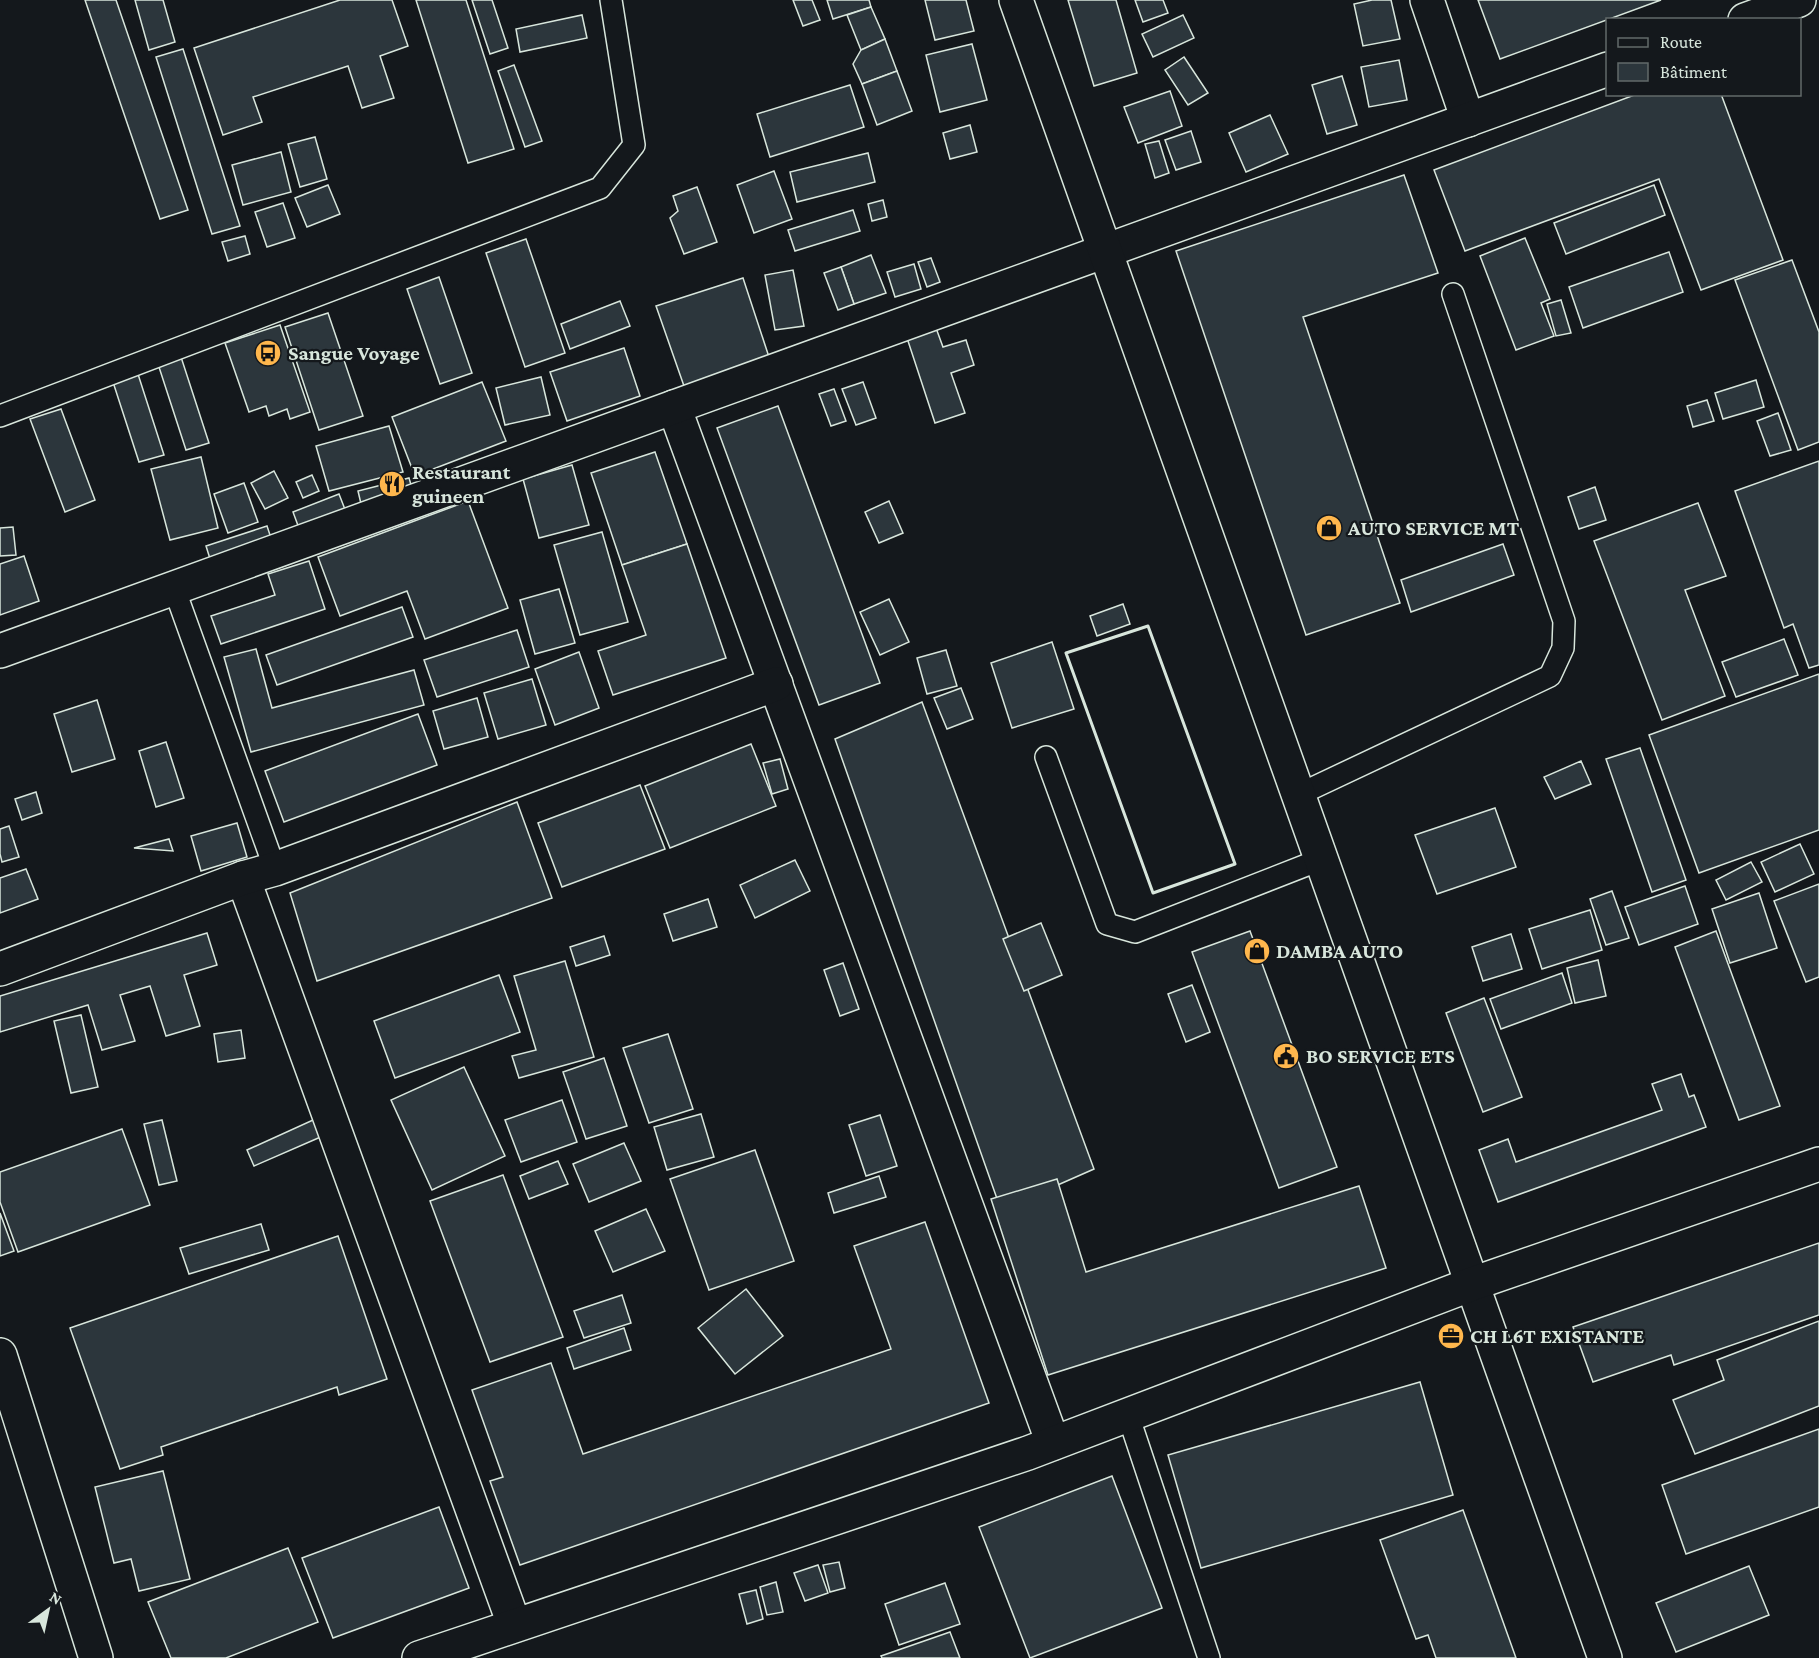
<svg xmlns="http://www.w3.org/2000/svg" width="1819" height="1658" font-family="'Crimson Pro',serif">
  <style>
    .building { fill: #2c363c; stroke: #d8e6dc; stroke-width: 1.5 }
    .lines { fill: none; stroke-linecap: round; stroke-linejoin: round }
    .lane-casing { stroke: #d8e6dc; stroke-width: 24 }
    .street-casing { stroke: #d8e6dc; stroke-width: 36 }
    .secondary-casing { stroke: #d8e6dc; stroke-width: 36 }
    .lane { stroke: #14181c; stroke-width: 21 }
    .street { stroke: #14181c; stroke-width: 33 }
    .secondary { stroke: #14181c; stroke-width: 33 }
    .wall { stroke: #d8e6dc; stroke-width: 3 }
    .labels { text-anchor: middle; stroke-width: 4.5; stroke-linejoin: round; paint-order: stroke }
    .poi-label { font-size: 21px; font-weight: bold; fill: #d8e6dc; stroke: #14181c; text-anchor: start }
  </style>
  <rect width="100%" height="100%" fill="#14181c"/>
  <g class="building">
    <path d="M85,0H116L188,210L160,219Z"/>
    <path d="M135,0H163L175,42L149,50Z"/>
    <path d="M340,0H392L408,46L380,56L394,98L362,108L348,66L253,97L262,122L223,135L194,48Z"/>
    <path d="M416,0H466L514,149L468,163Z"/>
    <path d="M472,0H492L508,48L490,54Z"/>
    <path d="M793,0H812L820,20L803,26Z"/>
    <path d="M827,0H869L871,7L833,19Z"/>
    <path d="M925,0H966L974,31L935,40Z"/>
    <path d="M1068,0H1116L1137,73L1094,86Z"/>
    <path d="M1135,0H1163L1168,13L1143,22Z"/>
    <path d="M1372,0H1391L1400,39L1363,46L1354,4Z"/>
    <path d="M1478,0H1661L1500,59Z"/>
    <path d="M871,7L885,39L861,50L847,15Z"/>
    <path d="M582,15L587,38L520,52L516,29Z"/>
    <path d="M1183,15L1194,38L1153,57L1142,34Z"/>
    <path d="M885,39L897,71L862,84L853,64L861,50Z"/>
    <path d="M972,44L987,100L940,112L926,55Z"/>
    <path d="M183,49L240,226L212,234L156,57Z"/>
    <path d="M1184,57L1208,93L1188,105L1165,70Z"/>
    <path d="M1399,60L1407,100L1369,107L1361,67Z"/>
    <path d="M514,65L542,141L525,147L498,71Z"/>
    <path d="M897,71L912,111L877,125L862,84Z"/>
    <path d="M1342,76L1357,125L1327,134L1312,85Z"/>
    <path d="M850,85L864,127L770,157L757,114Z"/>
    <path d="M1170,91L1182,126L1138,143L1124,107Z"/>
    <path d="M1637,94H1721L1783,260L1701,290L1659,179L1465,251L1434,170Z"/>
    <path d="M1270,115L1288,154L1246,172L1229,133Z"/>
    <path d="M970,125L977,152L950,159L943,133Z"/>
    <path d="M1191,131L1201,162L1176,170L1165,140Z"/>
    <path d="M315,137L327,179L300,187L288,144Z"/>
    <path d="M1159,141L1169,173L1155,178L1145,144Z"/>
    <path d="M281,152L291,192L243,205L232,165Z"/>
    <path d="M868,153L875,182L797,202L790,172Z"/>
    <path d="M774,171L792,219L754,233L737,185Z"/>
    <path d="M1404,175L1438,273L1303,317L1400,603L1306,635L1176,251Z"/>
    <path d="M328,185L340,214L307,227L295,198Z"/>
    <path d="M1654,185L1665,215L1566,254L1554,223Z"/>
    <path d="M697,187L717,242L684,254L670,218L678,211L673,196Z"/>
    <path d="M883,200L887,217L872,221L868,204Z"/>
    <path d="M283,203L295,238L267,247L255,212Z"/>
    <path d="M853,210L860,231L795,251L788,230Z"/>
    <path d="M245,236L250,254L228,261L222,242Z"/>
    <path d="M1525,238L1550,299L1541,303L1554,336L1516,350L1480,256Z"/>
    <path d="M526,239L565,353L525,367L486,253Z"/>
    <path d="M1669,252L1683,292L1583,328L1569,287Z"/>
    <path d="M871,255L886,293L854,304L841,267Z"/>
    <path d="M931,258L940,282L927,287L918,262Z"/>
    <path d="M1792,260L1819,332V442L1798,450L1735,280Z"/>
    <path d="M914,264L921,289L895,297L887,272Z"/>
    <path d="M841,267L854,304L838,310L824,273Z"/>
    <path d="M793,270L804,326L775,330L765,275Z"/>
    <path d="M439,277L472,373L440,384L407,289Z"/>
    <path d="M743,278L769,357L684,386L656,306Z"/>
    <path d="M1561,300L1571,333L1556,336L1547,304Z"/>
    <path d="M620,301L630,326L570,349L561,324Z"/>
    <path d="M328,313L363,416L319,430L285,327Z"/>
    <path d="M280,325L310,412L290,419L287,409L269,416L266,406L249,412L225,343Z"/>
    <path d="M936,328L943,347L966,340L974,365L951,373L965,413L935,423L907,338Z"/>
    <path d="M624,348L640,396L567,421L550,372Z"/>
    <path d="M181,357L209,443L186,450L158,364Z"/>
    <path d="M137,371L164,455L139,462L112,379Z"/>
    <path d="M541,377L550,415L505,425L496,388Z"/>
    <path d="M1756,380L1764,407L1723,419L1715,393Z"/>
    <path d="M482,382L506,441L415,476L392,417Z"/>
    <path d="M863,382L876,418L856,425L842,389Z"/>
    <path d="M834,389L846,421L831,426L819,394Z"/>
    <path d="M1707,400L1714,421L1693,427L1687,406Z"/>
    <path d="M778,406L880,683L819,705L717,428Z"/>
    <path d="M61,409L95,500L65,512L30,419Z"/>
    <path d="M1778,413L1791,450L1770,456L1757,421Z"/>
    <path d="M389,426L403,472L329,491L316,446Z"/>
    <path d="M655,452L687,544L622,565L591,473Z"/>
    <path d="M201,457L218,528L170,540L151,469Z"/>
    <path d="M1819,461V665L1809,668L1793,624L1784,628L1735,491Z"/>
    <path d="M572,465L589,525L539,538L523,479Z"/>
    <path d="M274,471L288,498L265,509L251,483Z"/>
    <path d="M312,475L319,491L303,498L296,482Z"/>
    <path d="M409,478L414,495L362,508L358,491Z"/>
    <path d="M244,483L258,522L228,533L214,494Z"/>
    <path d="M1595,487L1606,520L1579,529L1568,497Z"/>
    <path d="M339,494L346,512L300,531L293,512Z"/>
    <path d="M468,501L508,608L425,639L407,591L340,616L318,557Z"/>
    <path d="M889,501L903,533L879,543L865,512Z"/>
    <path d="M1698,503L1726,576L1685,590L1725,696L1662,720L1594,541Z"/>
    <path d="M267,526L272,541L211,562L206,546Z"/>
    <path d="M13,527L16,555L0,556V528Z"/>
    <path d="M602,532L628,622L580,635L554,545Z"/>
    <path d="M687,544L726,658L613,695L598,651L646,635L622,565Z"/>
    <path d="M1503,544L1514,575L1411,612L1401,580Z"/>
    <path d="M24,556L39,601L0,615V564Z"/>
    <path d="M309,561L325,609L221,644L211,616L275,595L268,574Z"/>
    <path d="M559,589L575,643L535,654L520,600Z"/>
    <path d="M889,599L909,642L880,655L860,612Z"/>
    <path d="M1123,604L1130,624L1097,636L1090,616Z"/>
    <path d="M402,607L413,637L277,685L266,655Z"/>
    <path d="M517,630L529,667L437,697L424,660Z"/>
    <path d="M1784,639L1798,675L1736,697L1722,662Z"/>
    <path d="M1052,642L1074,709L1012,728L991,663Z"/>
    <path d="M256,649L272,708L414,670L424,705L251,752L224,657Z"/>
    <path d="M946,650L957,686L927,694L917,658Z"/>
    <path d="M579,652L599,708L555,725L535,669Z"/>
    <path d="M1819,674V830L1699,873L1649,735Z"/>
    <path d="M532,679L546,725L498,739L484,693Z"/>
    <path d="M961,688L973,719L947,729L934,698Z"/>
    <path d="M477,698L488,737L444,749L433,711Z"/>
    <path d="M97,700L115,759L72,772L54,714Z"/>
    <path d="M922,702L1094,1169L1001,1210L835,739Z"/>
    <path d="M418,714L437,765L284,822L265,771Z"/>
    <path d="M166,742L184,798L156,807L139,751Z"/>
    <path d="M751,744L776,806L670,848L645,786Z"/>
    <path d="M1640,748L1686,880L1652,892L1606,759Z"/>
    <path d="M780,759L788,789L772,794L763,763Z"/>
    <path d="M1581,761L1591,784L1555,799L1544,777Z"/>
    <path d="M640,785L665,849L562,887L538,823Z"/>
    <path d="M36,792L42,813L22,820L15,799Z"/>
    <path d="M517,802L552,898L317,981L290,893Z"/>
    <path d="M1495,808L1516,867L1437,894L1415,835Z"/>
    <path d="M237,823L247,857L201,871L191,836Z"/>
    <path d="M9,826L19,857L2,862L0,854V829Z"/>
    <path d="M169,839L173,851L134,848Z"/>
    <path d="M1800,844L1814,874L1775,892L1761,862Z"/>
    <path d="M795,860L810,891L755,918L740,885Z"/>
    <path d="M1751,862L1762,882L1726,900L1716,880Z"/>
    <path d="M26,869L38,899L0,913V878Z"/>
    <path d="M1819,884V977L1806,982L1774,901Z"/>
    <path d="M1685,886L1698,924L1639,945L1625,907Z"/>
    <path d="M1612,891L1629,938L1606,945L1590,899Z"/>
    <path d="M1759,893L1777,948L1730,963L1712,909Z"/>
    <path d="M708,899L717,927L673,941L664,914Z"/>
    <path d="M1590,910L1602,950L1542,969L1529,929Z"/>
    <path d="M1041,923L1062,975L1024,991L1003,939Z"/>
    <path d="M1250,931L1337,1167L1279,1188L1192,952Z"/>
    <path d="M1716,931L1780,1106L1739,1120L1675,947Z"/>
    <path d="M207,933L217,965L184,975L200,1026L166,1036L150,986L120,995L135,1041L102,1050L88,1005L0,1032V996Z"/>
    <path d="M1511,934L1522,969L1483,981L1472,947Z"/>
    <path d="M604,936L610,955L576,966L570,947Z"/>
    <path d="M1598,960L1606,996L1575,1003L1567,968Z"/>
    <path d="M565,961L594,1057L519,1078L512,1056L536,1050L514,976Z"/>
    <path d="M843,963L859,1009L840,1016L824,970Z"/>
    <path d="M1562,973L1572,1003L1501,1029L1490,999Z"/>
    <path d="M499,975L520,1032L395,1078L374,1021Z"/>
    <path d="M1192,985L1210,1032L1186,1042L1168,994Z"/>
    <path d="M1484,998L1522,1097L1483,1112L1446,1013Z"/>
    <path d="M81,1015L98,1087L71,1093L54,1021Z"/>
    <path d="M241,1030L245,1058L218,1062L214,1034Z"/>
    <path d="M668,1034L693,1109L649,1123L623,1048Z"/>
    <path d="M604,1058L627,1126L586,1139L563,1072Z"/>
    <path d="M464,1067L505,1156L432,1190L391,1100Z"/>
    <path d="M1681,1074L1689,1097L1694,1095L1706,1127L1498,1202L1479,1150L1508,1139L1516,1162L1662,1110L1652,1084Z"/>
    <path d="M562,1100L577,1142L521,1162L505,1120Z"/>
    <path d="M701,1114L714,1157L667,1170L654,1127Z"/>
    <path d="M324,1115L332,1132L254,1166L247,1150Z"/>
    <path d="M880,1115L897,1166L866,1176L849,1125Z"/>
    <path d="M162,1120L177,1181L159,1185L144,1124Z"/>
    <path d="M122,1129L150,1205L18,1252L0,1202V1172Z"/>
    <path d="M624,1143L641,1181L589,1202L573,1164Z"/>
    <path d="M755,1150L794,1261L709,1290L670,1179Z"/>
    <path d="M558,1161L568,1184L529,1199L520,1176Z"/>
    <path d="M503,1175L563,1337L490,1362L430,1201Z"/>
    <path d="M879,1176L886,1197L834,1213L828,1193Z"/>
    <path d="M1057,1179L1086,1272L1359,1186L1386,1268L1048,1375L991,1199Z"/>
    <path d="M646,1209L665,1251L613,1272L595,1231Z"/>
    <path d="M0,1213L14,1251L0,1256Z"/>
    <path d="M925,1222L989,1403L520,1565L490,1481L503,1477L472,1390L551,1363L583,1454L891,1349L854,1246Z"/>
    <path d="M261,1224L269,1250L189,1274L180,1248Z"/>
    <path d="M338,1236L387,1379L339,1395L337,1387L161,1447L163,1455L120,1469L70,1328Z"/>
    <path d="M1819,1243V1315L1674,1365L1671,1355L1593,1382L1573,1327Z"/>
    <path d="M746,1289L783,1336L735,1374L698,1328Z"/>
    <path d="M622,1295L631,1323L584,1338L574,1311Z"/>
    <path d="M1819,1321V1406L1695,1454L1673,1400L1724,1380L1717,1360Z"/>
    <path d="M624,1328L631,1350L574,1369L567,1348Z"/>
    <path d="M1420,1382L1453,1495L1201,1568L1168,1455Z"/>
    <path d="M1819,1429V1507L1686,1554L1662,1485Z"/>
    <path d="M163,1471L190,1579L139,1591L131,1559L114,1563L95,1487Z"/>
    <path d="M1112,1476L1162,1608L1030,1658L979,1527Z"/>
    <path d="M439,1507L469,1588L333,1638L302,1558Z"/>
    <path d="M1463,1510L1516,1658H1436L1428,1635L1416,1639L1380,1540Z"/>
    <path d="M288,1548L318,1622L226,1658H171L148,1602Z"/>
    <path d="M839,1562L845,1588L830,1592L823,1565Z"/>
    <path d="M818,1565L828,1593L805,1601L794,1573Z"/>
    <path d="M1749,1566L1769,1615L1676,1652L1656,1603Z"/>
    <path d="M776,1582L783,1612L767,1615L760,1587Z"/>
    <path d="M945,1583L960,1624L899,1645L885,1604Z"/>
    <path d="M756,1590L763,1619L747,1624L739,1594Z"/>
    <path d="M950,1632L960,1658H882L881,1656Z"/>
  </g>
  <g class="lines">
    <defs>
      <g id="lane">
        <path d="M0,416L600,188L634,145L611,0"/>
        <path d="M174,588L275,869"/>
        <path d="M1046,757L1107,924L1135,932L1322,859"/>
        <path d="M1300,794L1550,676L1563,648L1564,621L1453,294"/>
        <path d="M1128,1415L1209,1658"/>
      </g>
      <g id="street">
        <path d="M1427,0L1468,120"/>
        <path d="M1745,20L1799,0"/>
        <path d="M674,407L1053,1443"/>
        <path d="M0,651L1608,69"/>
        <path d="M243,878L514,1624"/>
        <path d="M0,969L243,878L275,869L776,684"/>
        <path d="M0,1355L96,1658"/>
      </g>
      <g id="secondary">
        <path d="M1016,0L1605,1658"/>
        <path d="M419,1658L1028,1453L1472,1284L1819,1164"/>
      </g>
    </defs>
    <use href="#lane" class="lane-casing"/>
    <use href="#street" class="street-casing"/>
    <use href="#secondary" class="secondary-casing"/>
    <use href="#lane" class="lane"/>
    <use href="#street" class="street"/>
    <use href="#secondary" class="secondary"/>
    <path class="wall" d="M1148,626L1235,864L1153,893L1066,653Z"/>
  </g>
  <defs>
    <symbol id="bus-disc" viewBox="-11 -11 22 22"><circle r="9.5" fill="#ffb74d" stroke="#14181c"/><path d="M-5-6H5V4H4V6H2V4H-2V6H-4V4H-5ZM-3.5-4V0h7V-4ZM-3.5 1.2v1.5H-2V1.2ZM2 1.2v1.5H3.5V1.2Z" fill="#111"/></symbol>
    <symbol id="restaurant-disc" viewBox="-11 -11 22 22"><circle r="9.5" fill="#ffb74d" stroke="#14181c"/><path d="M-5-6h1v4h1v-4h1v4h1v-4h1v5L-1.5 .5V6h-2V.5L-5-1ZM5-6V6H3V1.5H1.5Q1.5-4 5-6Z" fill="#111"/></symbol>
    <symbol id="shop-disc" viewBox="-11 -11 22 22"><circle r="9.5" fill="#ffb74d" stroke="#14181c"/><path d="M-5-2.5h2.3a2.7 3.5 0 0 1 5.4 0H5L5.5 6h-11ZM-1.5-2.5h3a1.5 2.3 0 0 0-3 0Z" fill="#111"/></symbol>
    <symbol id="civic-disc" viewBox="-11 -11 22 22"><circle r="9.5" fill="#ffb74d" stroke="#14181c"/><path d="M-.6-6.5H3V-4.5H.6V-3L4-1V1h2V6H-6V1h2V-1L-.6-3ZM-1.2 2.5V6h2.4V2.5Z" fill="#111"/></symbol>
    <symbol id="office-disc" viewBox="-11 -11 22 22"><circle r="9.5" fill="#ffb74d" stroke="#14181c"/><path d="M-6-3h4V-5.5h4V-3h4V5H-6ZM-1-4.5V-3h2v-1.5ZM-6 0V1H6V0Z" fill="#111"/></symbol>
  </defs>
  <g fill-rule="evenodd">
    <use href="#bus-disc" x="253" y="338" width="30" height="30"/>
    <use href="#restaurant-disc" x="377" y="469" width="30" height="30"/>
    <use href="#shop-disc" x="1314" y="513" width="30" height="30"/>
    <use href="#shop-disc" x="1242" y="936" width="30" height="30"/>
    <use href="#civic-disc" x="1271" y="1041" width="30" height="30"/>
    <use href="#office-disc" x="1436" y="1321" width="30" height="30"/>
  </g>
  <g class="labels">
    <g class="poi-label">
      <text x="288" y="360">Sangue Voyage</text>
      <text x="412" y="479">Restaurant<tspan x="412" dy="24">guineen</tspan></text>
      <text x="1348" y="535">AUTO SERVICE MT</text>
      <text x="1276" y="958">DAMBA AUTO</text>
      <text x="1306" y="1063">BO SERVICE ETS</text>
      <text x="1470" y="1343">CH L6T EXISTANTE</text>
    </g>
  </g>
  <rect x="1606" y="18" width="195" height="78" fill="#14181c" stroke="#626a69" stroke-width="1.5"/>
  <rect x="1618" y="38" width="30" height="9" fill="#14181c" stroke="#626a69" stroke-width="1.5"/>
  <text x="1660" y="48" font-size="18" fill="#d8e6dc">Route</text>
  <rect x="1618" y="63" width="30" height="18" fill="#2c363c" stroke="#626a69" stroke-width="1.5"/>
  <text x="1660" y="78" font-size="18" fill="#d8e6dc">Bâtiment</text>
  <g transform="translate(48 1610) rotate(33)" stroke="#14181c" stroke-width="4.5" paint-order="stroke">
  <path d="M0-4.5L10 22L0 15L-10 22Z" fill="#d8e6dc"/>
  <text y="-9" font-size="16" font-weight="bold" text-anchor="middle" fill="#d8e6dc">N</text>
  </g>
</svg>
